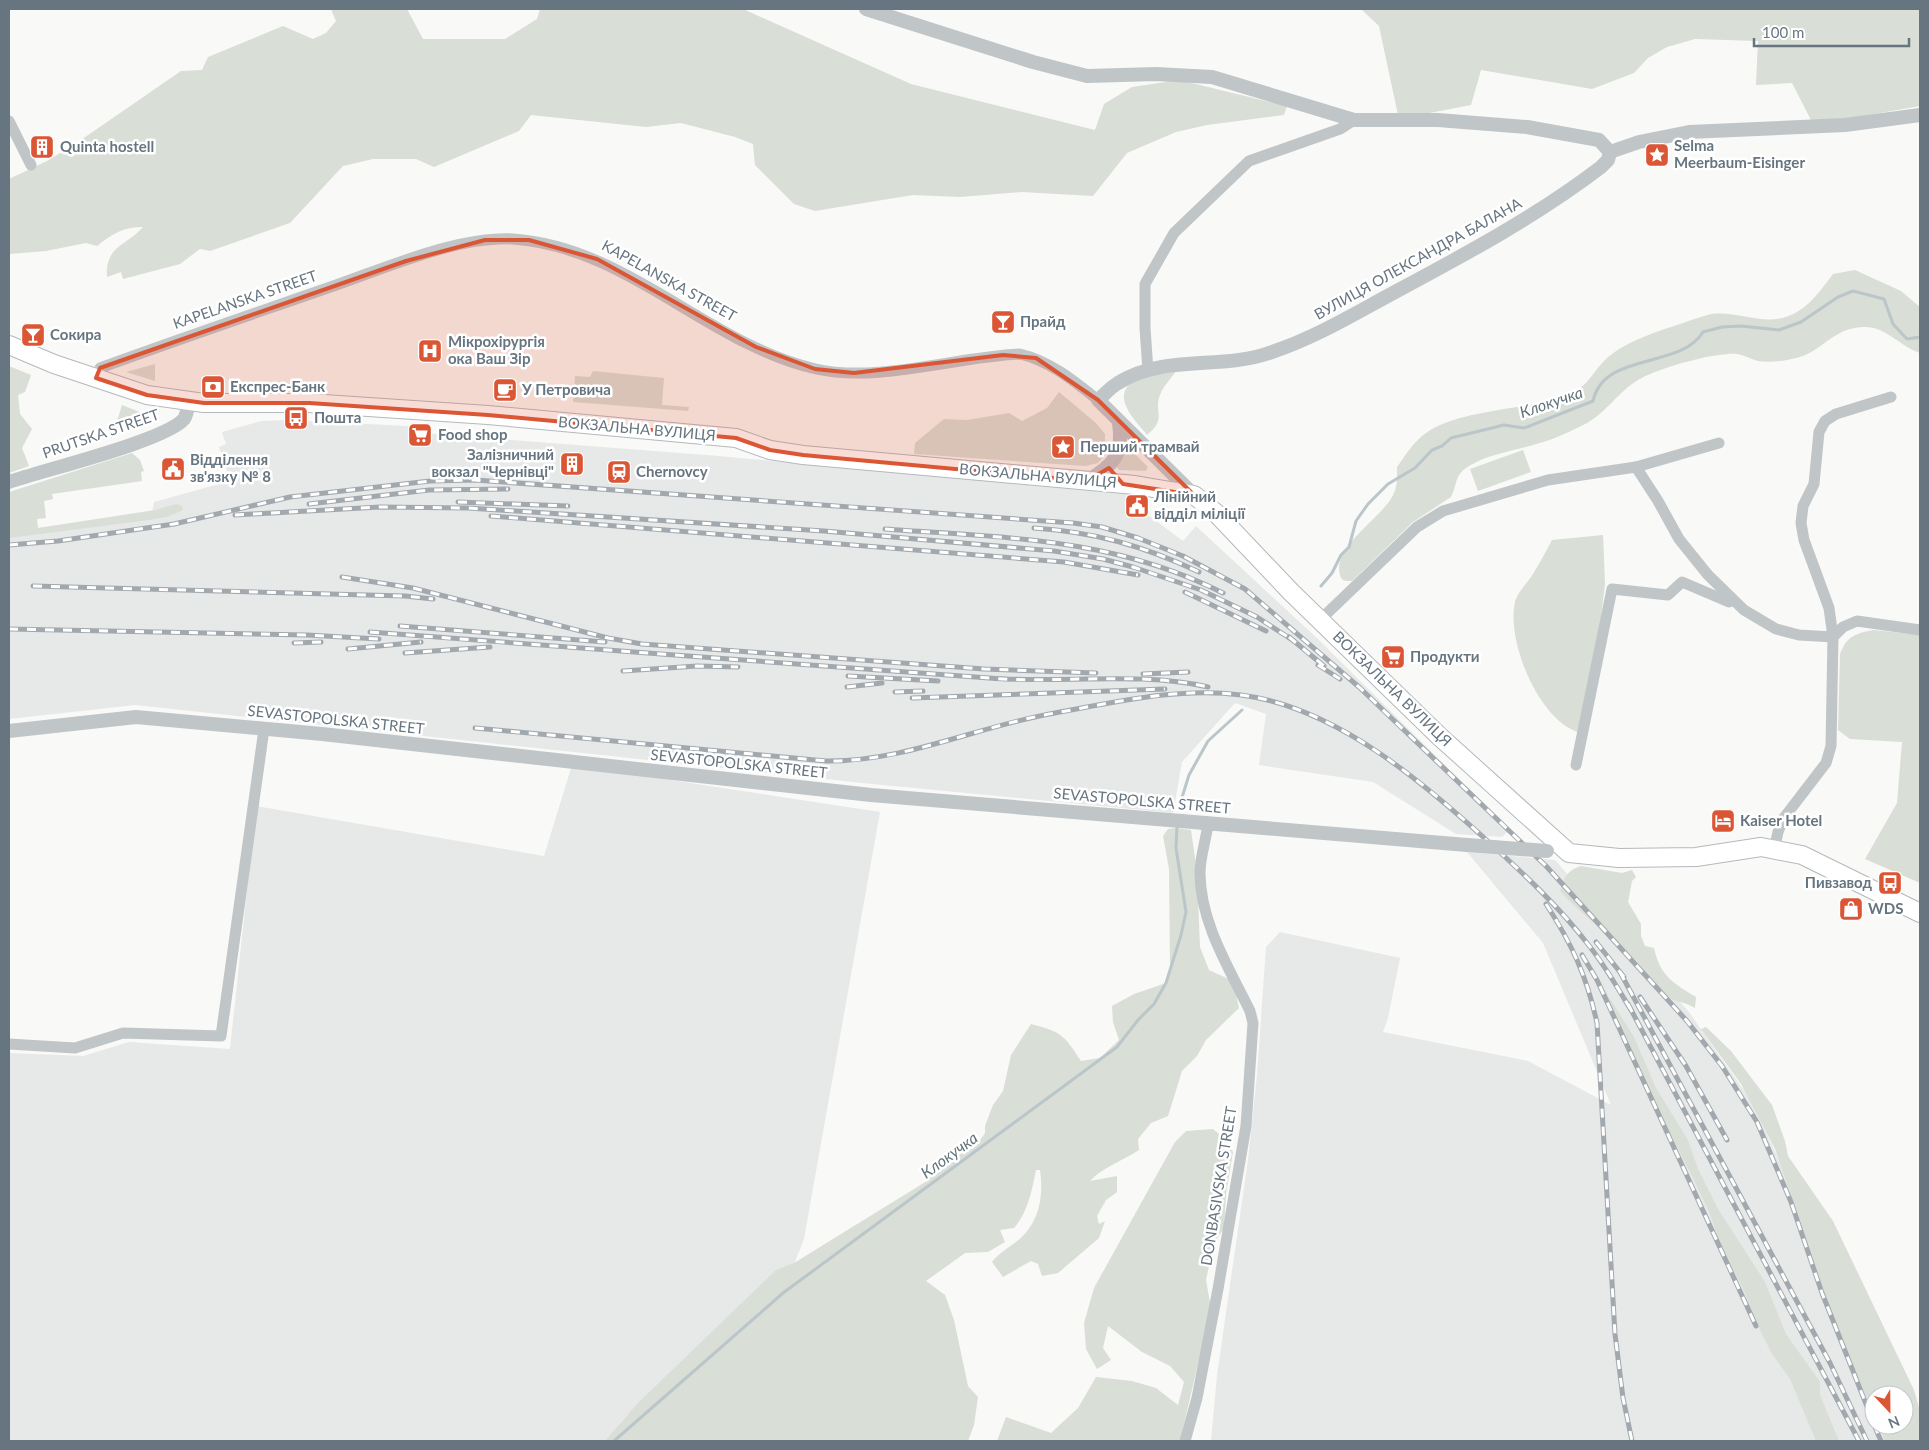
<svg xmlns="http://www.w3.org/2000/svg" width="1929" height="1450" font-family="Lato,sans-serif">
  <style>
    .built { fill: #e7e8e8 }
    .green { fill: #d9ded6 }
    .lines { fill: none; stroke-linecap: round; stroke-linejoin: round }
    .stream { stroke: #bac6ca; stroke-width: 3 }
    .primary-casing { stroke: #b4b9bd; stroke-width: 20 }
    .minor { stroke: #c0c5c8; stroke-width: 11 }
    .tertiary { stroke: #c0c5c8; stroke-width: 14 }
    .primary { stroke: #fff; stroke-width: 18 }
    .rail-casing { stroke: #a2a9ae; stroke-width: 5 }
    .rail { stroke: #fff; stroke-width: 3; stroke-dasharray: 9; stroke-linecap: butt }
    .tertiary-bridge { stroke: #c0c5c8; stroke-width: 14 }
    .marked { fill: #db5635; fill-opacity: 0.2; stroke: #db5635; stroke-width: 4; stroke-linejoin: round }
    .labels { text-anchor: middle; stroke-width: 5; stroke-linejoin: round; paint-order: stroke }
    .poi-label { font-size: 15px; font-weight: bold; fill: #667580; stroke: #fff; text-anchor: start }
    .street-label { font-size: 15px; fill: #667580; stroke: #fff }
    .water-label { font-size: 16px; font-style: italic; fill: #60747a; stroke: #fff }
  </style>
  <rect width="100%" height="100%" fill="#f9f9f7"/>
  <g class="built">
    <path d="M288,420L426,427V433L446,435L719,456L1145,496L1144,512L1183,541L1196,526L1318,639L1504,824L1507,832L1502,837L1456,834L1373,782L1259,765L1266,714L1235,703L1182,762L1173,813L862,783L135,705L9,719V531L95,522L152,512L154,502L230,481L219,447L226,444L222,432L261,421Z"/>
    <path d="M572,765L880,812L804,1239L783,1293L614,1441H9V1053L83,1056L129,1042L230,1049L256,806L544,856Z"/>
    <path d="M1467,852L1555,860L1689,1012L1752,1102L1813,1233L1874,1395V1425H1888L1894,1441H1211L1217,1375L1248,1160L1257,1075L1266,947L1280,932L1400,958L1388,1018L1383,1032L1528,1061L1611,1105L1543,943Z"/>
  </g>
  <g class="green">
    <path d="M331,9H407L423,39H505L537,19L540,9H743L911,84L1095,130L1104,104L1132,87L1179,80L1287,106L1284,115L1207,125L1176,132L1127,153L1093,196L1022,192L960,197L913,195L815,211L794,204L755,165L753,144L735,137L681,123L646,127L531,115L519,131L434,167L416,159H373L343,166L290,223L210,251L200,249L180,264L123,279L121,272L107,277C105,245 127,246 143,227C123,227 112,234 97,246L86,243L46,251L9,254V179L47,161L78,142L181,71L202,70L208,57L283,26L313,39L326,33L336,21Z"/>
    <path d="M1361,9H1920V106L1840,120L1812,122L1792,83L1756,85L1758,41L1695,39L1667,47L1648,58L1634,73L1592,89L1481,70L1471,105L1419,115H1398L1379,26Z"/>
    <path d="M1855,270L1901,291L1920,307V353C1899,346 1886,326 1863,327C1832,328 1821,353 1796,358C1784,361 1770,363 1758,361C1751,359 1744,355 1737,354C1728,353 1715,356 1706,357C1685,362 1657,369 1638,380C1615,394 1605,416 1579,427C1565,434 1549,441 1533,445C1512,451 1488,454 1469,466C1454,475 1458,483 1451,497L1413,522L1352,581C1346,581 1342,582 1340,575C1332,547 1379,520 1392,497C1398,487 1397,478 1397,467C1405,456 1414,441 1426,433C1463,407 1531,412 1575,391C1588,385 1594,371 1604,361C1624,341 1659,331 1686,322C1694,319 1703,316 1711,314C1743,310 1769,331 1800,310C1814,301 1823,287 1833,274Z"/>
    <path d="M155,364V381L126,372Z"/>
    <path d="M9,366L31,375L25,392L18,395L20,414L32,429L22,448L29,466L9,473Z"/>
    <path d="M593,371L664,378L662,405L689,407L688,411L573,402L575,376L590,377Z"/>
    <path d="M1176,371C1171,379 1163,386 1160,395C1153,412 1168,418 1147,435C1140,426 1130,416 1126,406C1115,375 1158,374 1176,371Z"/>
    <path d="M1059,392L1096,423L1105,434V455L1098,463L1085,466L914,454L915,443L944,419L967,420L1009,413L1022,421L1047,408Z"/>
    <path d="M122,405L157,419L114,431Z"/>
    <path d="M1129,448L1148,467L1146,471L1119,470L1116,466L1124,449Z"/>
    <path d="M1523,450L1531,472L1478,491L1470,469Z"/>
    <path d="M132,453L140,460L144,471L141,472L142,481L52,494L53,499L44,501L46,518L37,519L38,528L155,510L176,504L182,506L183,510L167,517L149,520L9,538V492Z"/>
    <path d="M1603,535L1605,584L1599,633L1581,733C1540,723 1506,642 1515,602C1517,593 1528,582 1533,574C1540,563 1546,551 1552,540Z"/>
    <path d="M1874,630L1920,635V883L1865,859L1897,803L1902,742L1850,739L1838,730L1840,654C1847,636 1856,633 1874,630Z"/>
    <path d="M1176,828L1191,830L1197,872L1200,947L1209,970L1233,981L1239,1008L1206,1040L1197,1056L1182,1071L1168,1116L1151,1123L1138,1139L1139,1150C1122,1161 1103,1167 1090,1181L1117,1176V1192L1106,1200L1097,1216L1099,1224L1105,1221L1099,1238L1058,1273L1042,1276L1038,1264L1031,1261L1003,1277L992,1262C999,1253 1007,1249 1016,1242C1039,1225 1044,1197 1040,1170H1036C1032,1190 1028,1212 1014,1228L1000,1230L1005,1242L988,1252L965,1253L926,1281L945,1295L954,1320L968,1386L978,1397L974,1425L968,1441H605L639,1402L776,1270L794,1263L927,1181L930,1168L976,1146L985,1133V1126L993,1105L1003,1091L1011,1055L1031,1024C1062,1032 1064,1035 1081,1061L1100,1058L1119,1040L1113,1022L1112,1006L1134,994L1166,983L1170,967L1169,869L1163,836L1168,829Z"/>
    <path d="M1581,866L1622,873L1632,870L1636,877L1632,881L1628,902L1641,924V936L1645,946L1654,948C1660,976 1673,983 1696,997L1695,1008C1686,1002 1672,1001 1663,995C1651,986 1646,970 1635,959C1611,936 1583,916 1560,891C1565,877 1566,871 1581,866Z"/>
    <path d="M1602,986L1634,1037L1656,1088L1688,1140L1698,1169L1718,1209L1765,1282L1786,1334L1820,1382V1395L1839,1441H1816L1790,1379L1772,1354L1749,1308L1746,1295L1719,1241L1710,1214L1693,1178L1660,1114L1651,1102Z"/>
    <path d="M1706,1027L1731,1051L1772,1105L1785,1141L1788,1156L1833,1221L1914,1390L1920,1411V1441H1885L1879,1425H1904V1395H1874V1413L1837,1331L1775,1149L1741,1084L1701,1029Z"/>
    <path d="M1213,1129L1226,1140L1233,1152L1226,1194L1224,1228L1214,1243L1206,1280L1211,1308L1180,1441H997L1006,1417L1051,1433L1078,1408L1096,1377L1132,1381L1156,1388L1178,1405L1184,1382L1170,1366L1142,1352L1108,1326L1103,1348L1111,1360L1097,1369L1086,1349L1084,1323L1094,1288L1175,1142L1186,1131Z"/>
  </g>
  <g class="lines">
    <g class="stream">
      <path d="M1321,586L1332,573L1341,555L1349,547L1356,521L1368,504L1388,484L1415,468L1432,450L1442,446L1451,438L1504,425L1524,428L1593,401C1604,351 1680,370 1703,332L1722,327L1741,326L1779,330L1801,322L1838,297L1853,291L1884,299L1893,324L1907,339L1920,337"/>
      <path d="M1179,807L1189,775L1208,741L1242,710"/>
      <path d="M614,1441L783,1293L1117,1047L1138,1020L1154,1004L1166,983L1181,935L1186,912L1176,848L1177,827"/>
    </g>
    <defs>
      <path id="primary" d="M9,345L54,364L147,395L204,403H309L488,415L736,438L770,450L803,455L1135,485L1194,495L1217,514L1291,592L1439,736L1569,853L1619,858L1696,857L1761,847L1802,855L1920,913"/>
    </defs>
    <use href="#primary" class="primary-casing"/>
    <g class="minor">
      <path d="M9,121L31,165"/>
      <path d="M1148,371L1145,328V284L1174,233L1249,161L1340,129L1354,120"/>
      <path d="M96,378L100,368C179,339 259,312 339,284C390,266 460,236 513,239C628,247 707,344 816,369C877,383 956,357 1020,354C1050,361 1074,381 1098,400"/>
      <path d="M1636,467L1658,501L1679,539L1708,575L1744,610L1776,629L1799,635L1833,637L1829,608L1804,540L1801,523L1803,506L1814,484L1819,432L1825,421L1836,414L1891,397"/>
      <path d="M1320,620L1417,527L1443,511L1548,480L1636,467L1719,443"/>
      <path d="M1576,765L1612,589L1668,595L1682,582L1729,602"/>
      <path d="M1774,850L1778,832L1783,819L1826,763L1831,746L1833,637L1843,627L1857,621L1920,630"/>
      <path d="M9,1044L75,1048L123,1033L221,1036L264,729"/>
      <path d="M1185,1441L1197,1398L1218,1289L1246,1126L1253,1023L1250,1011C1229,968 1200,922 1200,873C1200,857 1206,840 1208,824"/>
    </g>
    <g class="tertiary">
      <path d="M866,9L1033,62L1087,76L1156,74L1212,77L1354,120H1438L1527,127L1599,140L1610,152"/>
      <path d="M1610,152L1639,142L1689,132L1845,125L1920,115"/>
      <path d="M1087,481C1113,466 1124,454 1119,423"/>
      <path d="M9,482C43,470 165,441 184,419C187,415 188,406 189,401"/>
      <path d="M1194,495L1098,400C1105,394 1111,387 1118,383C1163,354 1221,370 1269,353C1313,339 1354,314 1395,292C1466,254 1537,216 1601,167L1608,160L1610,152"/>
      <path d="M9,731L136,717L322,734L871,795L1467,845"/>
    </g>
    <use href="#primary" class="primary"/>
    <defs>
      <g id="rail">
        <path d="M458,502L568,506"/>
        <path d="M309,504L429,490L508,489"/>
        <path d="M235,515L380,507L468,508L824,531L1054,551L1103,559L1133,567L1201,590L1257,617L1294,641"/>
        <path d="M491,516L1064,562L1138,575"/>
        <path d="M1034,528C1095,532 1144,546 1199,572"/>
        <path d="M885,529C1005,538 1112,537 1223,593"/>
        <path d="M9,545L58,541L174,524L290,497L430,481L475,480L1073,523L1102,527L1138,538L1183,556L1245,589L1359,687L1546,866L1687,1021L1722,1066L1757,1122L1791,1202L1822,1293L1874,1424"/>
        <path d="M342,577L413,588L608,638L642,644L984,669L1096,673"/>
        <path d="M33,586L405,596L433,599"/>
        <path d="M1185,592L1266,631"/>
        <path d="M400,626L605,642"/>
        <path d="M9,629L307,635L379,639"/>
        <path d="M370,632C576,648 783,663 989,678C1061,684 1137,671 1208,687"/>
        <path d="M1289,637L1324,666"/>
        <path d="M294,643L321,642"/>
        <path d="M348,649L421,642"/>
        <path d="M405,653L490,647"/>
        <path d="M1318,665L1340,679"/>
        <path d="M623,671L697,666L738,667"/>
        <path d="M1143,674L1188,672"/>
        <path d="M848,676L938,681"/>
        <path d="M847,687L882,683"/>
        <path d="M895,692L923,691"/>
        <path d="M912,698L1165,689"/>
        <path d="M475,728L826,761C905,762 978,726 1055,713C1116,702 1179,687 1241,695C1336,707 1424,783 1492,845C1526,876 1559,907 1587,943C1604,964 1617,987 1631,1010"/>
        <path d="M1546,904C1572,944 1587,977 1597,1023L1615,1334L1623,1398L1632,1441"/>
        <path d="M1596,942L1624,977"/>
        <path d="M1582,955L1597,980L1756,1326"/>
        <path d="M1620,972L1830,1363L1867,1441"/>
        <path d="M1640,997L1686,1066L1727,1140"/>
        <path d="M1628,1004L1859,1441"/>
        <path d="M1874,1425L1881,1441"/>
      </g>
    </defs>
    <use href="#rail" class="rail-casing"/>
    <use href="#rail" class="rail"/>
    <path class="tertiary-bridge" d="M1467,845L1547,851"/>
  </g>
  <path class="marked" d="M485,240H529L597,259L756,347L815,369L854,373L1003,355L1036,358L1098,400L1194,495L1123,484L1109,468L1087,481L803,455L770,450L736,438L488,415L309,403H204L147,395L96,378L100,368L406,261Z"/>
  <defs>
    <symbol id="building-square" viewBox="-11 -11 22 22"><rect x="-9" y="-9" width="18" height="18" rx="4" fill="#db5635" stroke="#fff"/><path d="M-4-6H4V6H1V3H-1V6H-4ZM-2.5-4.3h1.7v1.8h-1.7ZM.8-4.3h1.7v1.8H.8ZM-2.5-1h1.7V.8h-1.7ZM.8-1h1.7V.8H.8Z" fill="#fff"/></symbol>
    <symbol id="sight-square" viewBox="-11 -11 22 22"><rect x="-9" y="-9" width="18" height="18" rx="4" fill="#db5635" stroke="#fff"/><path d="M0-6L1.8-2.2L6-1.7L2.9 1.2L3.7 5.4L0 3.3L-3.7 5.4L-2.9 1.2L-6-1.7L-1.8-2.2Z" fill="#fff"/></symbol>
    <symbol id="bar-square" viewBox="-11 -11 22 22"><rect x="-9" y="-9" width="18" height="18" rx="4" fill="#db5635" stroke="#fff"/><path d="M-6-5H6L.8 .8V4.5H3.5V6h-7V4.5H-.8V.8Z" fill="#fff"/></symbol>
    <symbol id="hospital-square" viewBox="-11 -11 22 22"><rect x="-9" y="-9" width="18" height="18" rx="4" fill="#db5635" stroke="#fff"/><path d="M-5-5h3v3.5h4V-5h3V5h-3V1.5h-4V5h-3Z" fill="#fff"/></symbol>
    <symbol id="bank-square" viewBox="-11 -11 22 22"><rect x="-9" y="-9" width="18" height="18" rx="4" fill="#db5635" stroke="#fff"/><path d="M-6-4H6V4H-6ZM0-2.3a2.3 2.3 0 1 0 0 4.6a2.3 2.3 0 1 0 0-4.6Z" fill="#fff"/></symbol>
    <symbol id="cafe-square" viewBox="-11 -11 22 22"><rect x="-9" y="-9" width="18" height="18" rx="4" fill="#db5635" stroke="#fff"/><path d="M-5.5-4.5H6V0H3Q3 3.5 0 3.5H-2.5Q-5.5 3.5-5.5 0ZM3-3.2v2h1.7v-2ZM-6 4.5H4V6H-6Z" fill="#fff"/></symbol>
    <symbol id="bus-square" viewBox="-11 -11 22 22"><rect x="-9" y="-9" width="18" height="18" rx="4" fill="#db5635" stroke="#fff"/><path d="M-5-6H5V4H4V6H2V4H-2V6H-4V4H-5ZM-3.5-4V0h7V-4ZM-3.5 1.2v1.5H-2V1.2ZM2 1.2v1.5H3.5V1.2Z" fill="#fff"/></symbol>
    <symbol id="supermarket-square" viewBox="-11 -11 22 22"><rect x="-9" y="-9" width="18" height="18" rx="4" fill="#db5635" stroke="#fff"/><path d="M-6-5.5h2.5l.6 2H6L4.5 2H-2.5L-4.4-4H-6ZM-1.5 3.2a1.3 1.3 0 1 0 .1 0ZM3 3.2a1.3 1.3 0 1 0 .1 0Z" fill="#fff"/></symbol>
    <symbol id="civic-square" viewBox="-11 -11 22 22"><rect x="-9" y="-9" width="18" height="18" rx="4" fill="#db5635" stroke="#fff"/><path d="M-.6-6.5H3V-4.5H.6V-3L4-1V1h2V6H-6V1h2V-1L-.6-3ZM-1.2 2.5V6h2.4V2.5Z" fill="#fff"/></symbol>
    <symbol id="station-square" viewBox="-11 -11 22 22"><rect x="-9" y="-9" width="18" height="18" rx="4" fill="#db5635" stroke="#fff"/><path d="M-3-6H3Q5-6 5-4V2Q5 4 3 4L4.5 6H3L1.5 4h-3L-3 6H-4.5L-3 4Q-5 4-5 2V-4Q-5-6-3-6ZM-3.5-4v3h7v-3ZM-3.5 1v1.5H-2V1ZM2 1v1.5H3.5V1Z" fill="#fff"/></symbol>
    <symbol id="hotel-square" viewBox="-11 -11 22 22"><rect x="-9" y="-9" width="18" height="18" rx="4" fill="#db5635" stroke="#fff"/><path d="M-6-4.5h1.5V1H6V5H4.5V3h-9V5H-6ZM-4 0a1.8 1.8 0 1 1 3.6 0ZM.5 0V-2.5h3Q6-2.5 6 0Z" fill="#fff"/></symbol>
    <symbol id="shop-square" viewBox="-11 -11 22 22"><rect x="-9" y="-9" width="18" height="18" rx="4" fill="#db5635" stroke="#fff"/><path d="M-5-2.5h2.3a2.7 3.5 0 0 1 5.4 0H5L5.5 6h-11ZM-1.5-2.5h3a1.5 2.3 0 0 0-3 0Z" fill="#fff"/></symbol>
  </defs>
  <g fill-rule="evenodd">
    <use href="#building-square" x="28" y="133" width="28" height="28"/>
    <use href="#sight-square" x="1643" y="141" width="28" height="28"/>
    <use href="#bar-square" x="989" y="308" width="28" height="28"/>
    <use href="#bar-square" x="19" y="321" width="28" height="28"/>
    <use href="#hospital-square" x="416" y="337" width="28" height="28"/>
    <use href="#bank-square" x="199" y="373" width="28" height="28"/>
    <use href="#cafe-square" x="491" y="376" width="28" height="28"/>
    <use href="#bus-square" x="282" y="404" width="28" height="28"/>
    <use href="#supermarket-square" x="406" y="421" width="28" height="28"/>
    <use href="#sight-square" x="1049" y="433" width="28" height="28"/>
    <use href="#building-square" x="558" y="450" width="28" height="28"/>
    <use href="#civic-square" x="159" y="455" width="28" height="28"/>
    <use href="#station-square" x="605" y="458" width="28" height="28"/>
    <use href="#civic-square" x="1123" y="492" width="28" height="28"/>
    <use href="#supermarket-square" x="1379" y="643" width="28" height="28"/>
    <use href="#hotel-square" x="1709" y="807" width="28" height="28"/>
    <use href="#bus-square" x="1876" y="869" width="28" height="28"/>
    <use href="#shop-square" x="1837" y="895" width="28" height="28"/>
  </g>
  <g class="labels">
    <g class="poi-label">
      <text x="1674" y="151">Selma<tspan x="1674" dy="17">Meerbaum-Eisinger</tspan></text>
      <text x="60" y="152">Quinta hostell</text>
      <text x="1020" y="327">Прайд</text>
      <text x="50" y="340">Сокира</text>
      <text x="448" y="347">Мікрохірургія<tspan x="448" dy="17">ока Ваш Зір</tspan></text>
      <text x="230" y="392">Eкспрес-Банк</text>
      <text x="522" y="395">У Петровича</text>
      <text x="314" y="423">Пошта</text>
      <text x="438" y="440">Food shop</text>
      <text x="1080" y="452">Перший трамвай</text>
      <text x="554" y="460" text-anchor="end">Залізничний<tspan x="554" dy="17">вокзал "Чернівці"</tspan></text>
      <text x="190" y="465">Відділення<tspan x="190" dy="17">зв'язку № 8</tspan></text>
      <text x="636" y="477">Chernovcy</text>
      <text x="1154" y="502">Лінійний<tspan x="1154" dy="17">відділ міліції</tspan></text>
      <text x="1410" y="662">Продукти</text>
      <text x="1740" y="826">Kaiser Hotel</text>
      <text x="1872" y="888" text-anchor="end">Пивзавод</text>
      <text x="1868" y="914">WDS</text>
    </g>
    <g class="street-label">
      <text transform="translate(1418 259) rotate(-29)" y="5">ВУЛИЦЯ ОЛЕКСАНДРА БАЛАНА</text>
      <text transform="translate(669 281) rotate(29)" y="5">KAPELANSKA STREET</text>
      <text transform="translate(245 300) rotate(-19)" y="5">KAPELANSKA STREET</text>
      <text transform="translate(637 429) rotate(5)" y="5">ВОКЗАЛЬНА ВУЛИЦЯ</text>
      <text transform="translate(101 434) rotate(-19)" y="5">PRUTSKA STREET</text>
      <text transform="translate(1038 476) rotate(5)" y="5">ВОКЗАЛЬНА ВУЛИЦЯ</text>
      <text transform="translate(1392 689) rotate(44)" y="5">ВОКЗАЛЬНА ВУЛИЦЯ</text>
      <text transform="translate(336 720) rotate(6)" y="5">SEVASTOPOLSKA STREET</text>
      <text transform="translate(739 764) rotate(6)" y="5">SEVASTOPOLSKA STREET</text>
      <text transform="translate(1142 801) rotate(5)" y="5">SEVASTOPOLSKA STREET</text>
      <text transform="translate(1219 1186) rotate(-81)" y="5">DONBASIVSKA STREET</text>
    </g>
    <g class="water-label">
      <text transform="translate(1551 402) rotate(-19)" y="6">Клокучка</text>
      <text transform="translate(949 1155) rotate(-36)" y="6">Клокучка</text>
    </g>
  </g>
  <rect width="1929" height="1450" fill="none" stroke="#667580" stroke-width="20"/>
  <g transform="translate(1889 1410) rotate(158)"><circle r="24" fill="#ffffff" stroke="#c2c8cc"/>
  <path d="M0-4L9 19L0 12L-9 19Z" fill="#db5635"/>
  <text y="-8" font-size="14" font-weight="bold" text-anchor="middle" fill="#667580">N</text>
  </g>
  <path d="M1754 38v8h155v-8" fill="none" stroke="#667580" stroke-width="2.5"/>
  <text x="1762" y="38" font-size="15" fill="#667580" stroke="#ffffff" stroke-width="4" paint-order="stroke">100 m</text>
</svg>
